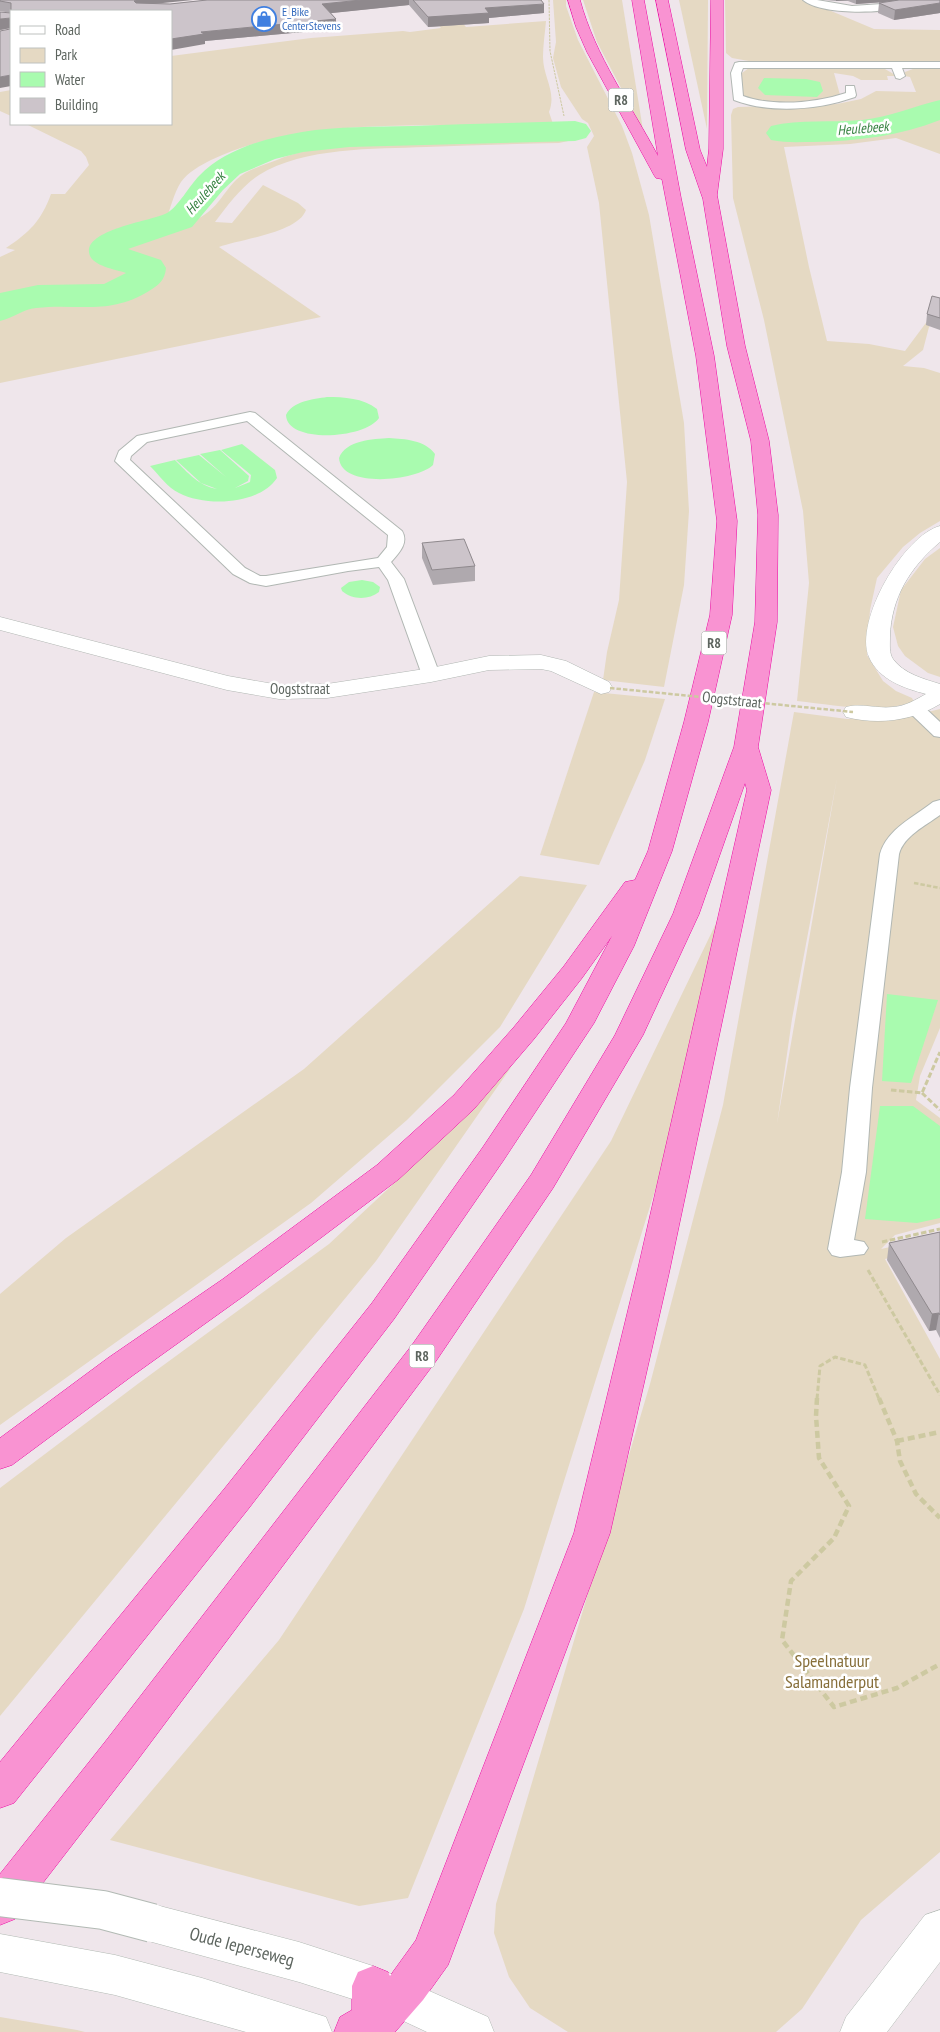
<svg xmlns="http://www.w3.org/2000/svg" width="940" height="2032" font-family="'PT Sans Narrow',sans-serif">
  <style>
    .green { fill: #e5d9c3; fill-rule: evenodd }
    .water { fill: #a9fbaf }
    .lines { fill: none; stroke-linecap: round; stroke-linejoin: round }
    .river { fill: #a9fbaf; fill-rule: evenodd }
    .lane-casing { stroke: #b1b7b3; stroke-width: 2 }
    .street-casing { stroke: #b1b7b3; stroke-width: 1 }
    .secondary-casing { stroke: #b2bab4; stroke-width: 1 }
    .highway-casing { stroke: #eb0aa3; stroke-width: 1 }
    .path-far3 { stroke: #cdc9a1; stroke-width: 1; stroke-dasharray: 2.5 1; stroke-linecap: butt }
    .path-far2 { stroke: #cdc9a1; stroke-width: 2.5; stroke-dasharray: 4.5 2; stroke-linecap: butt }
    .path-far1 { stroke: #cdc9a1; stroke-width: 3; stroke-dasharray: 5.5 2.5; stroke-linecap: butt }
    .path { stroke: #cdc9a1; stroke-width: 4.5; stroke-dasharray: 7 4; stroke-linecap: butt }
    .lane { fill: #fff; fill-rule: evenodd }
    .street { fill: #fff; fill-rule: evenodd }
    .secondary { fill: #fff; fill-rule: evenodd }
    .highway { fill: #f993d2; fill-rule: evenodd }
    .secondary-bridge-casing { stroke: #b2bab4; stroke-width: 40; stroke-linecap: butt }
    .path-bridge { stroke: #cdc9a1; stroke-width: 2.5; stroke-dasharray: 4.5 2; stroke-linecap: butt }
    .secondary-bridge { stroke: #fff; stroke-width: 38 }
    .wall { fill: #afa9ae }
    .shaded-wall { fill: #8f898d }
    .building { fill: #ccc4ca; stroke: #8f898d }
    .labels { text-anchor: middle; stroke-width: 5; stroke-linejoin: round; paint-order: stroke }
    .far-shop-label { font-size: 12px; fill: #366cbe; stroke: #fff; text-anchor: start }
    .shield { fill: #fff; stroke: #8e938f; stroke-width: 1 }
    .shield-label { font-size: 14px; font-weight: bold; fill: #5d655f }
    .far-water-label { font-size: 14px; font-style: italic; fill: #378242; stroke: #fff }
    .street-label { font-size: 15px; fill: #5d655f; stroke: #fff }
    .near-park-label { font-size: 18px; fill: #876f3a; stroke: #fff }
    .near-street-label { font-size: 18px; fill: #5d655f; stroke: #fff }
  </style>
  <rect width="100%" height="100%" fill="#efe6eb"/>
  <g class="green">
    <path d="M417,0H442L466,27L546,21C545,33 543,45 543,57C543,77 557,92 549,112L554,127C449,127 306,114 211,160C201,165 188,172 181,182C174,193 170,209 166,221C148,228 103,237 97,255L100,258L129,265L137,270L138,274C118,297 92,293 65,293C43,292 20,295 0,305V257L15,250L6,248C30,232 41,221 51,194H65L89,165L86,157L81,151L26,124H171V56L311,38L403,31L410,32L441,28Z"/>
    <path d="M553,0H566V6L578,40L622,126L632,153L649,215L684,423L689,511L684,585L664,687L603,680L607,652L619,600L627,482L599,203L587,147L594,136L588,123L582,119L561,87L553,58L556,42Z"/>
    <path d="M583,0H622L643,130L597,42Z"/>
    <path d="M679,0H708L707,129Z"/>
    <path d="M725,0H805L874,29L940,30V64L760,63L732,58L726,53Z"/>
    <path d="M873,66L885,69L897,76H887L888,80H861L853,76L834,73L840,95C828,107 754,105 741,94L742,73L749,68Z"/>
    <path d="M940,66V100C928,106 915,115 902,119C861,132 819,125 777,130L780,136C837,135 887,136 940,112V154L896,138L850,144L784,147L809,267L827,341L869,344L905,351L940,304V314L929,327L923,350L903,366L924,368L940,373V521L920,533L903,547L877,578L870,610L867,655L883,681L896,691L912,698L914,702C877,714 835,705 797,701L809,583L803,511L764,320L733,198L731,115L733,109L738,107L837,104L861,99L876,91L916,92L910,77L905,76V72L918,67Z"/>
    <path d="M11,90V116L0,111V92Z"/>
    <path d="M556,136V138L577,139L559,143C515,144 470,145 426,147C374,149 304,147 259,175C242,186 227,206 215,222L232,223L263,185L298,203L306,210C298,233 240,239 219,247L321,317L0,383V316C11,306 22,301 37,299H110L142,284L159,270L151,263L114,253C121,233 180,226 199,218C217,209 223,193 236,180C246,170 264,165 277,160C312,145 355,144 393,142C447,139 502,139 556,136Z"/>
    <path d="M940,548V677L928,673L905,656L898,646L893,627L901,590L925,559Z"/>
    <path d="M594,692L665,699L645,760L599,865L540,855Z"/>
    <path d="M940,709V1028L920,1076L916,1100L940,1118V1223L895,1235L881,1249L940,1236V1246L885,1259L940,1359V1852L861,1920L802,2009L776,2032H568L530,2008L509,1977L494,1933L496,1904L650,1384L723,1105L794,712L847,719H899ZM837,778L777,1124L792,1019Z"/>
    <path d="M520,876L587,885L500,1027L407,1120L311,1203L0,1425V1294L66,1238L304,1069Z"/>
    <path d="M722,911L667,1152L524,1609L408,1898L359,1906L110,1840L279,1640L611,1141Z"/>
    <path d="M512,1066L376,1261L0,1716V1488L139,1383L329,1244L404,1174Z"/>
    <path d="M0,2017L77,2030L85,2032H0Z"/>
  </g>
  <g class="water">
    <path d="M764,78L806,79L820,82L823,91L817,97L765,95L758,88Z"/>
    <path d="M327,397C344,397 363,398 377,409L379,418C365,439 287,444 286,415C293,401 313,399 327,397Z"/>
    <path d="M389,438C405,439 425,440 435,454L433,465C417,481 341,489 339,458C346,440 373,439 389,438Z"/>
    <path d="M242,444L275,470L277,478C259,505 206,507 179,493C168,488 159,475 150,466L175,460C188,473 199,486 217,489L201,483L176,460L199,455L226,477L200,454L220,450L249,476L248,481L235,488L250,482L251,475L221,450Z"/>
    <path d="M362,580L373,582L380,587L379,592C369,600 352,600 342,591L341,588L349,582Z"/>
    <path d="M887,994L938,1000L911,1083L882,1081Z"/>
    <path d="M880,1106H913L940,1126V1218L917,1223L865,1219Z"/>
  </g>
  <g class="lines">
    <g class="river">
      <path d="M940,100V120C900,136 857,141 813,142C799,142 785,143 771,140L766,133L771,126C800,119 832,123 862,120C890,117 914,106 940,100Z"/>
      <path d="M575,121L586,124L591,131L586,138L575,141L349,147L303,152L275,159L240,174L223,190L192,227L128,249L161,260L166,268C165,280 159,285 149,291C108,316 78,303 36,308C23,309 14,318 0,321V293L38,285L104,284L126,273C115,269 90,266 89,252C87,229 152,221 167,213C178,207 190,185 199,176C225,149 266,138 302,132C338,126 375,127 412,126C466,124 521,123 575,121Z"/>
    </g>
    <defs>
      <g id="lane">
        <path d="M803,0H817L852,6L897,3L902,6L900,8C878,13 821,15 803,0Z"/>
        <path d="M739,62H940V68H902L905,76L900,79L896,78L892,68H743L741,73L743,96C773,107 816,103 846,93V86H854L856,95L855,97C818,110 771,114 734,100L731,73L735,63Z"/>
        <path d="M250,412L255,413L402,531C409,543 399,553 391,562L404,579L440,675L437,679L431,680L425,679L422,675L388,580L379,567L348,571L266,586L250,583L233,574L115,461L119,451L137,436ZM247,421L388,535L387,547L378,558L266,576H260L245,568L130,460L131,456L147,442Z"/>
        <path d="M916,704L922,705L940,722V737L934,736L910,713L907,709L910,705Z"/>
        <path d="M940,800V815C925,826 904,836 899,854L872,1088L866,1172L854,1240L864,1242L868,1248L864,1254L840,1257L832,1255L828,1249L842,1172L850,1088L880,854C887,829 914,817 933,802Z"/>
      </g>
      <g id="street">
        <path d="M940,526V542C910,567 891,598 890,637C890,645 889,653 893,659C904,674 924,679 940,684V704C912,721 878,725 846,717L843,712L846,707C862,703 877,709 893,707C906,706 915,700 926,694C904,688 879,680 869,657C854,621 904,535 940,526Z"/>
        <path d="M0,617L228,676L279,685L327,684L431,668L489,656L541,655L566,661L609,682L612,687L609,692L601,694L551,671L541,669L489,670L431,682L327,698L279,699L227,690L0,630Z"/>
      </g>
      <g id="secondary">
        <path d="M152,1904L299,1942L373,1966L488,2017L494,2032H427L365,2003L299,1982L152,1942L137,1936L131,1923L137,1910Z"/>
        <path d="M940,1910V1962L887,2032H840L846,2017L925,1915Z"/>
        <path d="M0,1934L115,1955L202,1978L326,2017L332,2032H246L115,1995L0,1972Z"/>
      </g>
      <g id="highway">
        <path d="M568,0H580C595,56 631,105 658,156L632,0H644L681,198L714,356L737,521L732,615L708,722L672,851L634,946L594,1023L503,1161L394,1319L249,1508L14,1803L0,1808V1762L225,1488L372,1303L483,1147L566,1023L612,936L582,978L534,1039L474,1109L399,1179L245,1295L132,1376L12,1465L0,1469V1438L108,1358L223,1279L377,1165L454,1095L514,1027L564,966L625,882L635,880L648,851L684,722L710,615L717,521L696,356L662,179L656,178L654,175L587,52L576,27Z"/>
        <path d="M656,0H668L700,150L707,167L709,149L711,0H723V149L717,195L745,346L769,441L778,515L777,622L758,747L771,790L669,1273L610,1533L448,1965L423,2000L395,2032H334L340,2017L352,2010V1986L358,1972L373,1966L388,1972L390,1976L416,1940L574,1533L637,1273L747,790L745,783L699,914L643,1035L553,1188L436,1361L133,1766L15,1919L0,1925V1874L105,1742L412,1345L531,1175L615,1035L673,914L734,747L755,622L758,515L751,441L727,346L703,199L686,150Z"/>
      </g>
    </defs>
    <use href="#lane" class="lane-casing"/>
    <use href="#street" class="street-casing"/>
    <use href="#secondary" class="secondary-casing"/>
    <use href="#highway" class="highway-casing"/>
    <path class="path-far3" d="M549,0L550,51L564,116"/>
    <path class="path-far2" d="M914,883L940,888"/>
    <g class="path-far1">
      <path d="M891,1090L922,1093L940,1052"/>
      <path d="M922,1093L940,1110"/>
      <path d="M882,1242L940,1229"/>
      <path d="M868,1270L940,1395"/>
      <path d="M817,1399L820,1366L835,1357L865,1365L879,1399"/>
    </g>
    <g class="path">
      <path d="M817,1398L816,1416L819,1458L849,1506L834,1538L791,1581L782,1640L834,1707L897,1688L940,1664"/>
      <path d="M879,1398L897,1441L900,1461L916,1494L940,1518"/>
      <path d="M897,1441L940,1432"/>
    </g>
    <use href="#lane" class="lane"/>
    <use href="#street" class="street"/>
    <use href="#secondary" class="secondary"/>
    <use href="#highway" class="highway"/>
    <defs>
      <path id="secondary-bridge" d="M0,1897L103,1910L152,1923"/>
    </defs>
    <use href="#secondary-bridge" class="secondary-bridge-casing"/>
    <path class="path-bridge" d="M610,688L853,712"/>
    <use href="#secondary-bridge" class="secondary-bridge"/>
  </g>
  <g class="wall">
    <path d="M0,0L170,4L207,0H541L544,4V13L489,18V23L428,27L409,5L331,13L336,19V29L205,41V44L171,11L11,86L10,28L0,30L11,13L0,11Z"/>
    <path d="M825,0H940V13L894,20L878,13L879,3L885,2L856,4L848,1H836Z"/>
    <path d="M940,298V330L926,325L927,314Z"/>
    <path d="M422,543L475,566V581L433,585L422,558Z"/>
    <path d="M940,1232V1338L936,1330L929,1331L887,1260L889,1243Z"/>
  </g>
  <g class="shaded-wall">
    <path d="M136,0H193L143,5L135,11L134,1Z"/>
    <path d="M361,0H409V5L323,14L322,4Z"/>
    <path d="M836,0H848L836,1Z"/>
    <path d="M856,0H898V1L856,4Z"/>
    <path d="M940,3V13L894,20L895,10Z"/>
    <path d="M544,4V13L489,18V23L428,27V17L485,8Z"/>
    <path d="M11,18V28L0,30V19Z"/>
    <path d="M336,19V29L205,41V44L171,50V39L201,32Z"/>
    <path d="M11,75V86L0,88V77Z"/>
    <path d="M939,1313L936,1330L929,1331L932,1314Z"/>
  </g>
  <g class="building">
    <path d="M0,0H136L134,1L136,3L170,4L207,0H361L322,4L336,19L201,32L204,34L171,39V11H11V75L0,77V31L10,29L11,18L0,19V12L11,13V3L0,1Z"/>
    <path d="M413,0H541L544,4L485,8L489,13L428,17Z"/>
    <path d="M899,0H940V3L895,10L879,3Z"/>
    <path d="M932,296L940,298V318L927,314Z"/>
    <path d="M464,539L475,566L432,570L422,543Z"/>
    <path d="M940,1232V1315L939,1313L932,1314L889,1243Z"/>
  </g>
  <defs>
    <symbol id="shop-ring" viewBox="-11 -11 22 22"><circle r="9.5" fill="#fff" stroke="#3f7fe0" stroke-width="1.5"/><path d="M-5-2.5h2.3a2.7 3.5 0 0 1 5.4 0H5L5.5 6h-11ZM-1.5-2.5h3a1.5 2.3 0 0 0-3 0Z" fill="#3f7fe0"/></symbol>
  </defs>
  <g fill-rule="evenodd">
    <use href="#shop-ring" x="250" y="5" width="28" height="28"/>
  </g>
  <g class="labels">
    <g class="far-shop-label">
      <text x="282" y="16">E_Bike<tspan x="282" dy="14">CenterStevens</tspan></text>
    </g>
    <g class="shield">
      <rect x="608.5" y="88.5" width="25" height="23" rx="4"/>
      <rect x="701.5" y="631.5" width="25" height="23" rx="4"/>
      <rect x="409.5" y="1344.5" width="25" height="23" rx="4"/>
    </g>
    <g class="shield-label">
      <text x="621" y="105">R8</text>
      <text x="714" y="648">R8</text>
      <text x="422" y="1361">R8</text>
    </g>
    <g class="far-water-label">
      <text transform="translate(863 128) rotate(-5)" y="5">Heulebeek</text>
      <text transform="translate(205 193) rotate(-48)" y="5">Heulebeek</text>
    </g>
    <g class="street-label">
      <text x="300" y="694">Oogststraat</text>
      <text transform="translate(732 700) rotate(6)" y="5">Oogststraat</text>
    </g>
    <g class="near-park-label">
      <text x="832" y="1667">Speelnatuur<tspan x="832" dy="21">Salamanderput</tspan></text>
    </g>
    <g class="near-street-label">
      <text transform="translate(242 1947) rotate(15)" y="6">Oude Ieperseweg</text>
    </g>
  </g>
  <rect x="10" y="10" width="162" height="115" fill="#ffffff" stroke="#bec1bf"/>
  <rect x="20" y="26" width="25" height="8" fill="#ffffff" stroke="#bec1bf"/>
  <text x="55" y="35" font-size="15" fill="#5d655f">Road</text>
  <rect x="20" y="48" width="25" height="15" fill="#e5d9c3" stroke="#bec1bf"/>
  <text x="55" y="60" font-size="15" fill="#5d655f">Park</text>
  <rect x="20" y="72" width="25" height="15" fill="#a9fbaf" stroke="#bec1bf"/>
  <text x="55" y="85" font-size="15" fill="#5d655f">Water</text>
  <rect x="20" y="98" width="25" height="15" fill="#ccc4ca" stroke="#bec1bf"/>
  <text x="55" y="110" font-size="15" fill="#5d655f">Building</text>
</svg>
